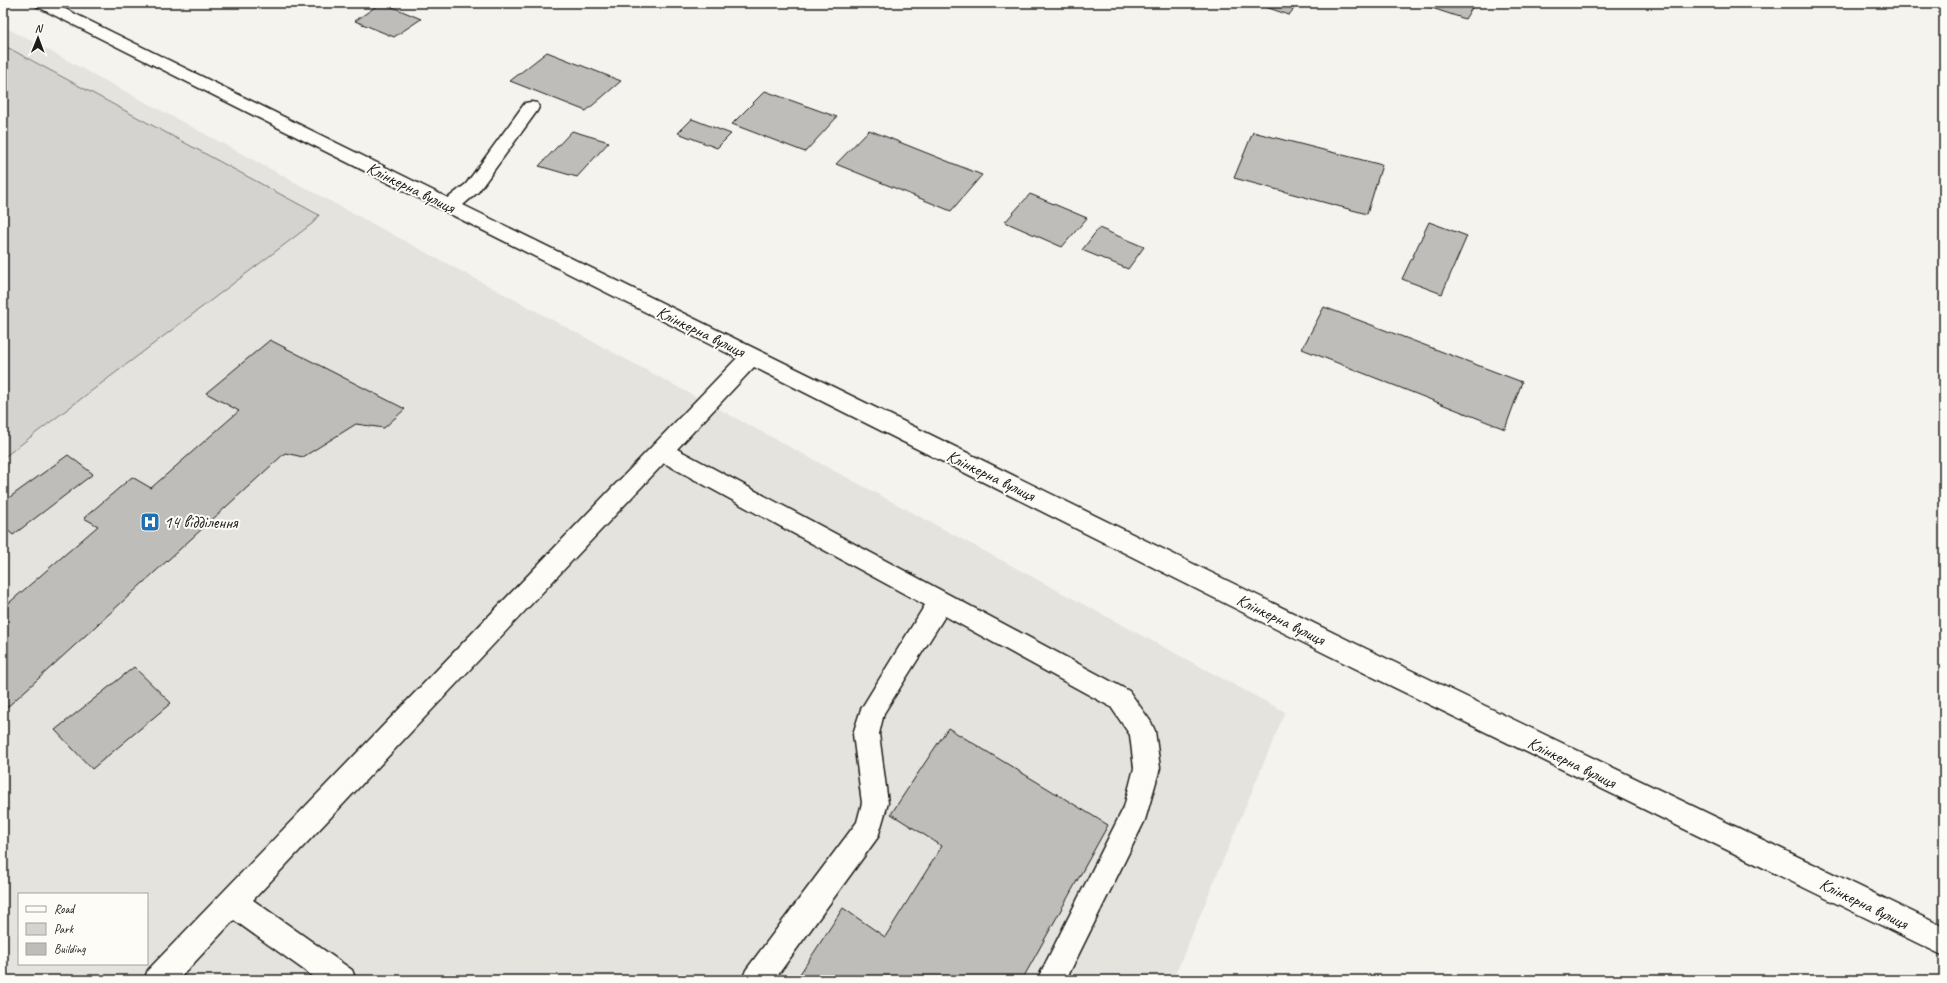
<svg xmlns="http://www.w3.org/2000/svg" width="1947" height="983" font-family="Caveat,sans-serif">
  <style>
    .built { fill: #e4e3de; fill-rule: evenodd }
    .green { fill: #d4d3cf; stroke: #787876 }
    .building { fill: #bebdba; stroke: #1c1c1c }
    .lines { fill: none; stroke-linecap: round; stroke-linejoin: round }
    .minor-casing { stroke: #1c1c1c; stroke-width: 3 }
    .minor { fill: #fdfcf7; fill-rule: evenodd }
    .labels { text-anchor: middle; stroke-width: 4; stroke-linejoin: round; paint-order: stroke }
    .street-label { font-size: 17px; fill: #1c1c1c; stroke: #fdfcf7 }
    .poi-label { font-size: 17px; fill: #1c1c1c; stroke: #fdfcf7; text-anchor: start }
  </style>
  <rect width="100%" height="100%" fill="#f4f3ee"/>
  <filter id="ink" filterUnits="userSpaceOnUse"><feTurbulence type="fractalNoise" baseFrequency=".025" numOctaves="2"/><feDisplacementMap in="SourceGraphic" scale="8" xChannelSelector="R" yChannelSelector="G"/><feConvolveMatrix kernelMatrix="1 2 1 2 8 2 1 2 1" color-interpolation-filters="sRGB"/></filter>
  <g filter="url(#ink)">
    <path class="built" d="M3,26L1285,712L1173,980H3ZM19,894H147V964H19Z"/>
    <path class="green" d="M3,45L319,215L313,223L3,458Z"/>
    <g class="building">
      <path d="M381,3H383L421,19L394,37L355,21Z"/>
      <path d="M1254,3H1298L1289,15Z"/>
      <path d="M1417,3H1475L1465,19Z"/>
      <path d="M547,52L621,81L586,111L510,81Z"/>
      <path d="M765,91L837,117L805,152L732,124Z"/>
      <path d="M692,119L731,134L717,148L678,133Z"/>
      <path d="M869,130L982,175L951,211L836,164Z"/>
      <path d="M572,131L609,142L577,177L539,166Z"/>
      <path d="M1253,132L1382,165L1367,214L1234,178Z"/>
      <path d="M1030,194L1087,218L1062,247L1005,222Z"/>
      <path d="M1429,222L1467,236L1442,294L1402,279Z"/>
      <path d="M1099,228L1144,247L1128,269L1082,250Z"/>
      <path d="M1324,307L1522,382L1505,429L1302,349Z"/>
      <path d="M270,340L405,409L384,428L356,424L303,457L285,453L3,711V608L98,526L84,518L132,477L151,488L239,411L206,393Z"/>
      <path d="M68,455L93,474L13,535L3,526V502Z"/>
      <path d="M134,667L171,703L92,769L55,730Z"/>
      <path d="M948,728L1108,825L1022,980H796L843,908L885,937L942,846L891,814Z"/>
    </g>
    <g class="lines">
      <defs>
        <path id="minor" d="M33,3H53L448,198L466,184L525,103L531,102L537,103L539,107L537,111L478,192L463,205L1348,640L1944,927V956L1330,656L754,367L677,449L1129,691L1151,722L1155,731L1160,768L1145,820L1066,980H1037L1124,807L1134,768L1130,735L1111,707L945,616L884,713L879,734L888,803L878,837L774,980H742L746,970L857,822L862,803L853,734L861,709L925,605L664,463L253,900L352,970L356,980H318L234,920L178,980H144L148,970L737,358L36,6Z"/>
      </defs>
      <use href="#minor" class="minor-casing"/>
      <use href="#minor" class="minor"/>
    </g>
  </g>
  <defs>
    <symbol id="hospital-square" viewBox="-11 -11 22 22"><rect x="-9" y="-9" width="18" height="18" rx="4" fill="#1f6fb2" stroke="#fdfcf7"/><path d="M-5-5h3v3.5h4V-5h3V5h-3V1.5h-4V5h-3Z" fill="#fff"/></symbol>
  </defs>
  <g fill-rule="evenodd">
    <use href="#hospital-square" x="139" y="511" width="22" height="22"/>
  </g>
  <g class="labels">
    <g class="street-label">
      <text transform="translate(411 187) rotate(26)" y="6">Клінкерна вулиця</text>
      <text transform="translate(701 331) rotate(26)" y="6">Клінкерна вулиця</text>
      <text transform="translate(991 475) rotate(26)" y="6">Клінкерна вулиця</text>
      <text transform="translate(1281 619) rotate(26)" y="6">Клінкерна вулиця</text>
      <text transform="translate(1572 762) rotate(26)" y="6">Клінкерна вулиця</text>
      <text transform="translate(1864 903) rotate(26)" y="6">Клінкерна вулиця</text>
    </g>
    <g class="poi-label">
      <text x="164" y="528">14 відділення</text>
    </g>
  </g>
  <rect width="1947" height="983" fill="none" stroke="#fdfcf7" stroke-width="16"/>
  <rect x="8" y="8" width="1931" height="967" fill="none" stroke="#1c1c1c" stroke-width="1.5" filter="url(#ink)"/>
  <rect x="18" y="893" width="130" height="72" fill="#fdfcf7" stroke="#a3a29f"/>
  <rect x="26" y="906" width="20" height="6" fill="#fdfcf7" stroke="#a3a29f"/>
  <text x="54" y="913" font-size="12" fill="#1c1c1c">Road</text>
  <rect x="26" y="923" width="20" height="12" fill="#d4d3cf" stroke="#a3a29f"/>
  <text x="54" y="933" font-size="12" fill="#1c1c1c">Park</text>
  <rect x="26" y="943" width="20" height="12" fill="#bebdba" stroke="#a3a29f"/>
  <text x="54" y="953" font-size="12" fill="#1c1c1c">Building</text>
  <g transform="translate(38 38) rotate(1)" stroke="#fdfcf7" stroke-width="3" paint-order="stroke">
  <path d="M0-3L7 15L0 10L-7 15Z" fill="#1c1c1c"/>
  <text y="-6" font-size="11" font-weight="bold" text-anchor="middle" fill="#1c1c1c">N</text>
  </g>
</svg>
